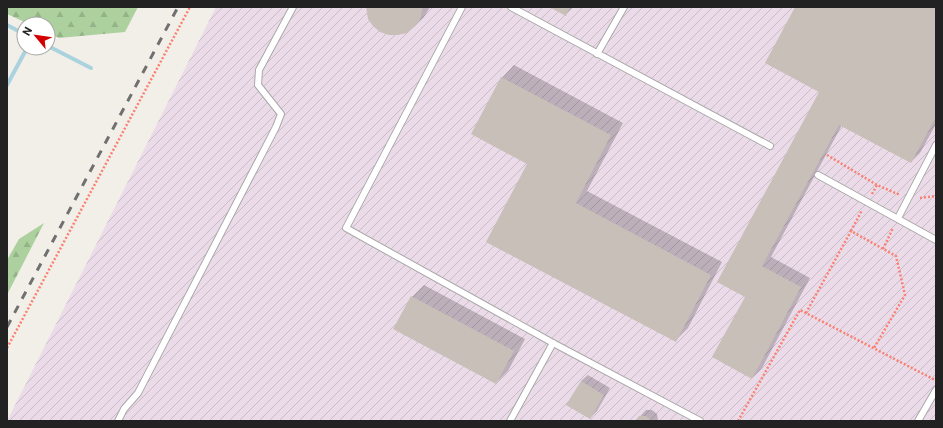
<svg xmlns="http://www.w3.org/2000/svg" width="943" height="428" font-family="Roboto,sans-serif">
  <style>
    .industrial { fill: url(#industrial-furrows) }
    .forest { fill: url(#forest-firs) }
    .shadow { fill: #0003 }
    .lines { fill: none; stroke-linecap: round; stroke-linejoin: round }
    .stream { stroke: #aad3df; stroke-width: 4 }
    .building { fill: #c7bfb8 }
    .lane-casing { stroke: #a9a9a9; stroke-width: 8 }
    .path { stroke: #fa8072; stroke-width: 2.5; stroke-dasharray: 2 2; stroke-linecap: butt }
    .lane { stroke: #fff; stroke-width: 6 }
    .rail { stroke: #707070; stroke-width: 3; stroke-dasharray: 8 8; stroke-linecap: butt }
  </style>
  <defs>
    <pattern id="industrial-furrows" width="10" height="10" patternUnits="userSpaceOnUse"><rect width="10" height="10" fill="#ebdbe8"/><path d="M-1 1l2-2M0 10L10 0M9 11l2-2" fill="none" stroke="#c9bcc7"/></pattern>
    <pattern id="forest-firs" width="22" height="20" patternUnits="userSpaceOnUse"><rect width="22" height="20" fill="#add19e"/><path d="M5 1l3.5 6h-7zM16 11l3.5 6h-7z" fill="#95b388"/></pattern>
  </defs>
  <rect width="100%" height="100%" fill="#f2efe9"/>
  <path class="industrial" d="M216,7H936V421H7Z"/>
  <g class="forest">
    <path d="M7,7H138L125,32L59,38L48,33V24H29L7,14Z"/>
    <path d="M44,223L7,295V260L19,239Z"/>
  </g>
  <g class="shadow">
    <path d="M367,7H430L424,17L414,27Z"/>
    <path d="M551,7H573L566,14Z"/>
    <path d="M797,7H936V124L920,153L911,162L842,125L771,257L810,278L762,368L752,378L746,296L820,92Z"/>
    <path d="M514,65L623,123L587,191L722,262L688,328L675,341L528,164L502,78Z"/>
    <path d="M424,285L525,339L508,371L496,383L412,297Z"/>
    <path d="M588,375L610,388L597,411L590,418L581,381Z"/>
    <path d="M646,410H652L657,414L658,420L657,421H636Z"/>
  </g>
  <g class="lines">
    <g class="stream">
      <path d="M7,25L24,34"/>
      <path d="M48,46L91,68"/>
      <path d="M7,85L27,48"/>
    </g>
  </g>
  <g class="building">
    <path d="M366,7H422V11L420,20L414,27L407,33L398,35H389L380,32L373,26L368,19Z"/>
    <path d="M549,7H570L566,16Z"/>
    <path d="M795,7H936V117L911,163L839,125L762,266L801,287L752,379L712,357L745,297L717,282L819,92L765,63Z"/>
    <path d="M501,77L611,135L576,203L711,275L676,342L486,242L527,164L471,134Z"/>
    <path d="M411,296L514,351L496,384L393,329Z"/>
    <path d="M581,381L604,395L590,419L566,405Z"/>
    <path d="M639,416H646L652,421H635Z"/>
  </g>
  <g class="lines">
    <defs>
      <g id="lane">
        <path d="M462,7L346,228L553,343L700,421"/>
        <path d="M511,7L770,146"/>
        <path d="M597,54L624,7"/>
        <path d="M818,175L936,240"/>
        <path d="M898,218L936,145"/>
        <path d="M118,421L124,409L138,393L276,127L281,114L258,85L259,70L293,7"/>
        <path d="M510,421L553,343"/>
        <path d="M918,421L936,390"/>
      </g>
    </defs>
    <use href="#lane" class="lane-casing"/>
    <g class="path">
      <path d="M827,155L877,185"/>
      <path d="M872,194L877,185L900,195"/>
      <path d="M920,198L936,196"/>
      <path d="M851,231L862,210"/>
      <path d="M883,249L893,228"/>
      <path d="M806,313L851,231L896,256L905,295L874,348"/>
      <path d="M7,348L190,7"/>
      <path d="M738,421L800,310L935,380"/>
    </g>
    <use href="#lane" class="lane"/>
    <path class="rail" d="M7,327L178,7"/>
  </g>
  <rect width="943" height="428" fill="none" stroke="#222222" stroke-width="16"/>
  <g transform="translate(36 36) rotate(299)"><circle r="19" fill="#ffffff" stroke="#a7a7a7"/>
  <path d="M0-3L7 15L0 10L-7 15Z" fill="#d40000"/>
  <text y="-6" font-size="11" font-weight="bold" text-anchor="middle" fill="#222222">N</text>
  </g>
</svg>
